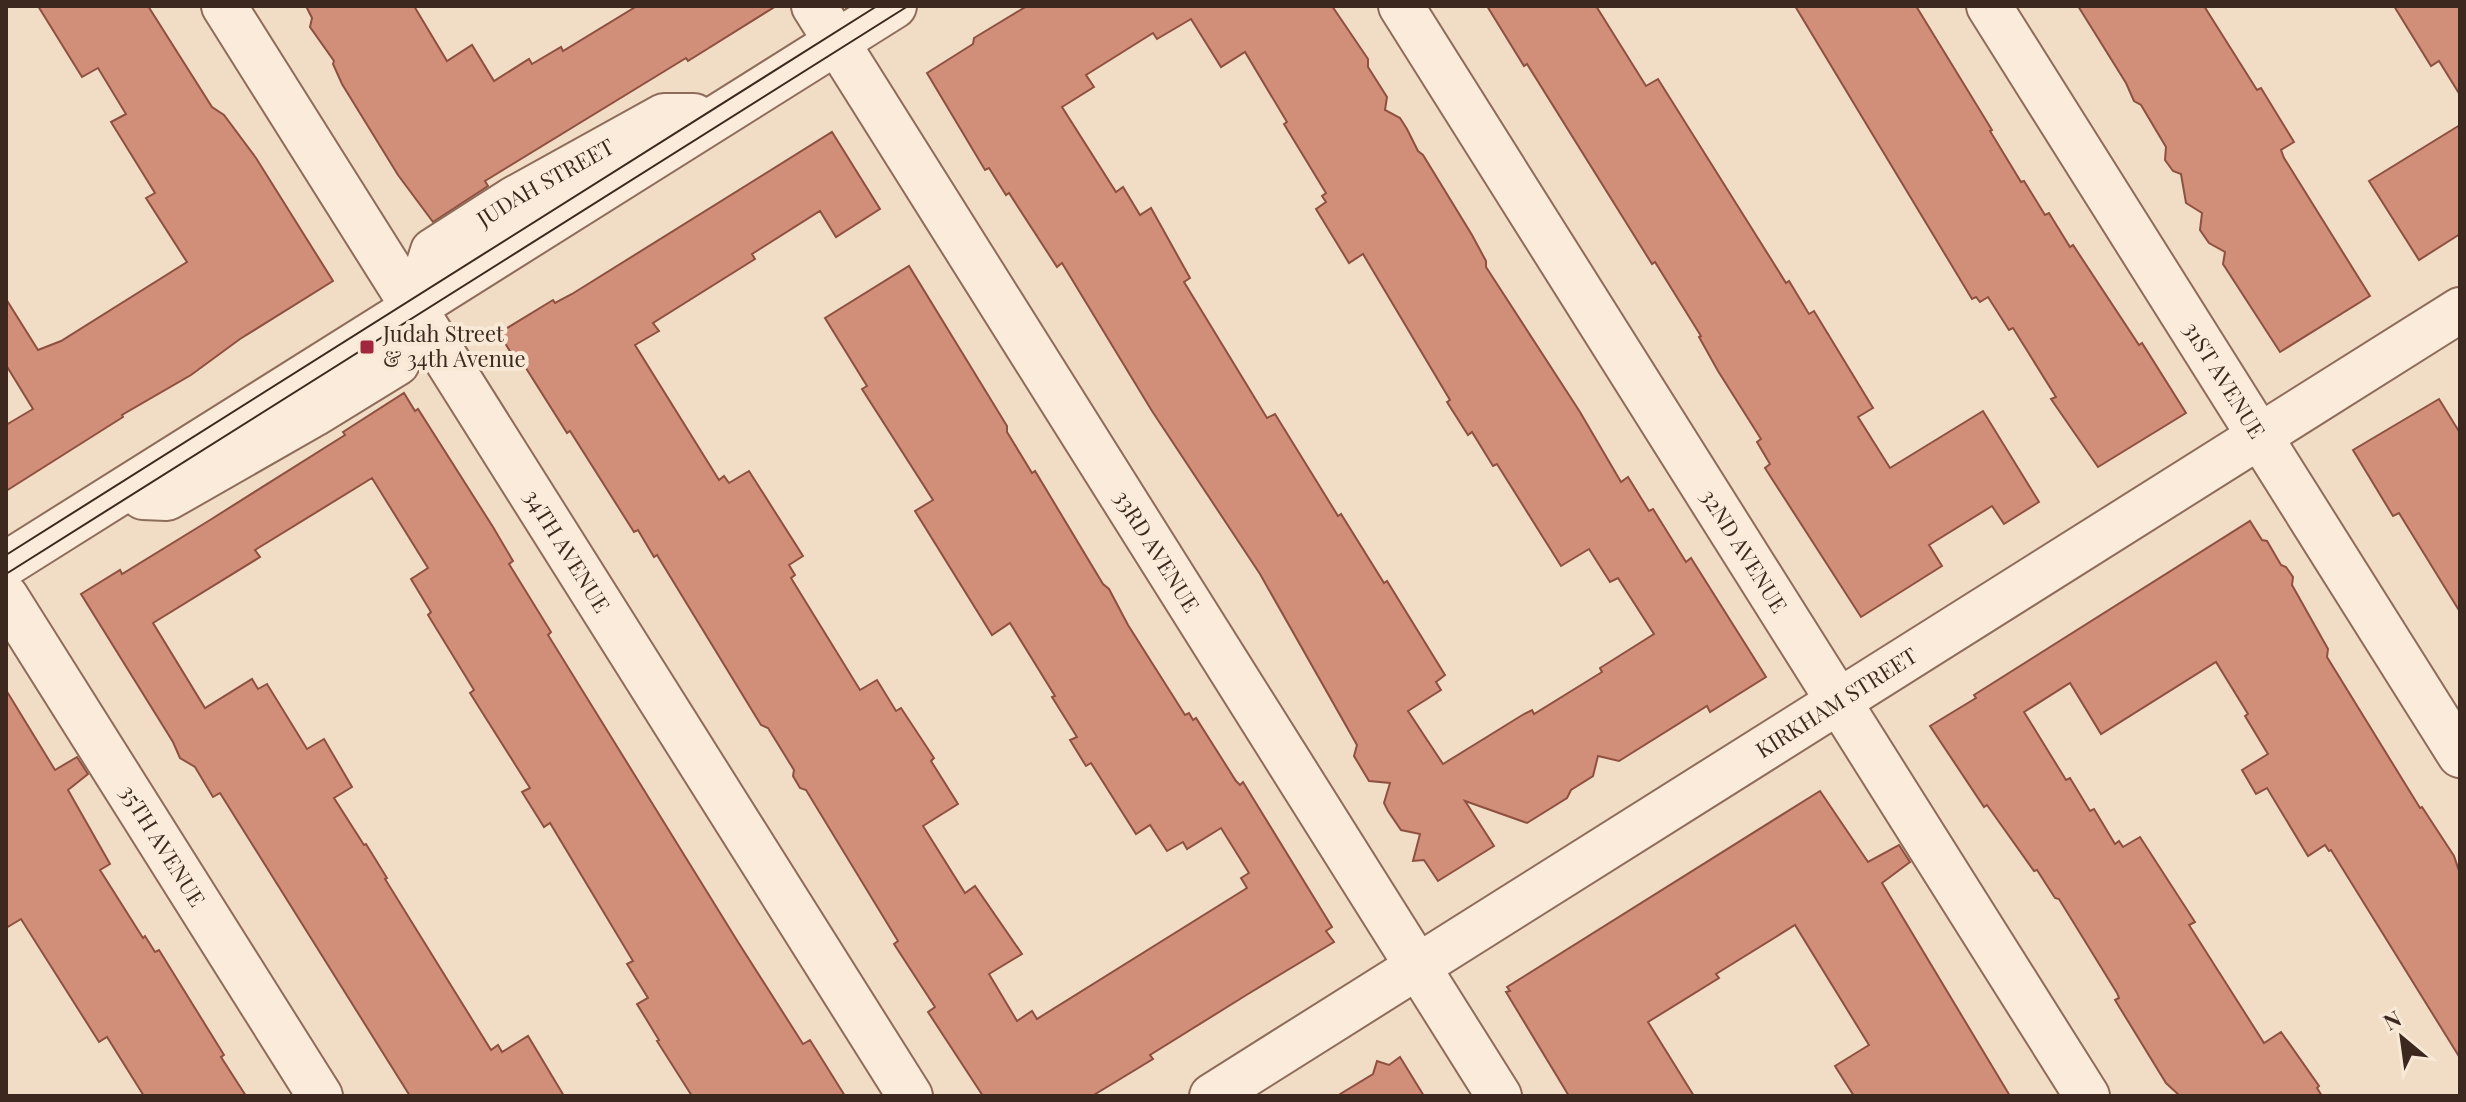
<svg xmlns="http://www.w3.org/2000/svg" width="2466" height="1102" font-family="'Playfair Display',serif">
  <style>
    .building { fill: #d18f7a; stroke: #8e503f; stroke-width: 2; fill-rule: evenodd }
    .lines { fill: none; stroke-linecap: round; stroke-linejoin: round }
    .minor-casing { stroke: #8e6c5a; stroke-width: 48 }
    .minor { stroke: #fbebda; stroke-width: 44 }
    .tram { stroke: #3d281f; stroke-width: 2 }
    .poi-dot { fill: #a0273d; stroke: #f8e8d6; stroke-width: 3 }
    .labels { text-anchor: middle; stroke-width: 8; stroke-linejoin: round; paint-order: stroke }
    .street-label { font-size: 22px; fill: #3d281f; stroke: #f8e8d6 }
    .poi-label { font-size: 22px; fill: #3d281f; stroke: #f8e8d6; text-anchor: start }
  </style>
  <rect width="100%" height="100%" fill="#f1dcc6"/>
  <g class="building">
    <path d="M38,6H148L212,107L224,115L256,158L333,281L240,339L191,375L122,415L123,417L6,491V425L33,409L6,365V299L38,350L61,341L187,262L146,198L155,193L111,122L126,114L98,68L82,77Z"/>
    <path d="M306,6H414L447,61L472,45L494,81L529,59L532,64L561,47L563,51L637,6H776L688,61L686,58L485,181L488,186L433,222L398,175L342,84L333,64L334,61L310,27L312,18Z"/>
    <path d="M1027,6H1332L1368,59V67L1387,97L1385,110L1400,118L1407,129L1418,151L1423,155L1472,235L1486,261V267L1580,412L1621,482L1628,477L1649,511L1653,509L1686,562L1691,558L1766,677L1710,712L1707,706L1619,761L1598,756L1593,776L1571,790L1567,798L1527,823L1465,801L1494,846L1438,881L1424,860L1413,861L1420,834L1401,830L1388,811L1384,803L1390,783L1369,781L1354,756L1357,745L1260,574L1152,411L1062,263L1057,267L1009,193L1006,195L989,168L985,170L927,73L973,44L974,38ZM1191,19L1221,67L1245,52L1287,122L1284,124L1326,193L1322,196L1326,202L1316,209L1349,263L1363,254L1450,400L1447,402L1468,435L1472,432L1493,466L1497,464L1561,566L1589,549L1610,582L1618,578L1654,634L1600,668L1602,672L1534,714L1532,710L1524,714L1443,764L1408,711L1441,690L1436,682L1445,675L1387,581L1384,583L1341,514L1338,516L1275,414L1267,418L1184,282L1190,278L1151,208L1140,215L1123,187L1116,192L1062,107L1094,87L1086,75L1153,33L1157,39Z"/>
    <path d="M1487,6H1596L1646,86L1658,79L1786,283L1789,281L1809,314L1814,311L1873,408L1858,417L1890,468L1983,411L2039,502L2004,524L1992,506L1929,545L1942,566L1861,617L1765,468L1770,464L1757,442L1761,439L1718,371L1699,337L1701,336L1655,262L1652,264L1527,64L1524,66Z"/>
    <path d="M1795,6H1916L1992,130L1990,131L2021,182L2024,181L2045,215L2049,213L2070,247L2073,245L2139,345L2142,343L2186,413L2098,467L2051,399L2056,397L2013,328L2009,330L1988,297L1980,302L1976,297L1972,299Z"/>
    <path d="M2078,6H2204L2257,90L2261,88L2294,142L2281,150L2284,158L2370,296L2280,352L2223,264L2225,252L2209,243L2200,230L2202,213L2186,203L2181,174L2173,171L2165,160L2166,147L2141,105L2134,101L2126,83Z"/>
    <path d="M2394,6H2460V95L2439,61L2431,66Z"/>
    <path d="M2460,125V234L2419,260L2369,181Z"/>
    <path d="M832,132L880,209L836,237L820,211L752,254L755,259L653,323L659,331L635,345L719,480L724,476L729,483L749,471L803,556L789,565L795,575L791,578L860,690L877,680L896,711L901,708L934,758L931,761L958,804L923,826L965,893L975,886L1022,954L989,974L1017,1021L1032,1011L1037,1019L1247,888L1241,878L1249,873L1221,828L1187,849L1183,842L1167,851L1150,825L1136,834L1091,763L1086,766L1070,740L1077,737L1052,697L1055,696L1010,623L992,635L915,511L933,500L862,389L867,386L825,318L909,266L1007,426V432L1032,473L1035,471L1103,584L1109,589L1128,625L1185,715L1189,713L1193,720L1196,718L1236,781L1240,785L1243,782L1332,927L1326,931L1334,942L1248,994L1150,1055L1153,1059L1092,1096H983L928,1012L935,1007L894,944L898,941L806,790L800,788L793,776L794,770L768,728L761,725L657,555L654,557L638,530L634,532L570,431L567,433L524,365L520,368L499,333L553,300L555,303L572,294Z"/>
    <path d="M404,393L415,411L418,409L493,527L513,561L509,564L551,632L548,635L738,942L803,1044L810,1040L845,1096H692L657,1041L659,1040L637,1004L648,998L627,964L633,961L550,823L544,827L522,792L530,788L470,693L474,690L428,615L431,612L411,579L428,568L372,478L255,550L260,557L153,623L205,708L252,679L258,689L267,684L307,749L324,739L352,787L334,798L364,845L366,844L387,878L385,879L491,1050L498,1045L502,1052L528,1036L564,1096H410L220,793L213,797L195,767L180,758L173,742L81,594L120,570L122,574L210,520L345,435L343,432Z"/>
    <path d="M2439,399L2460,433V612L2399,513L2393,516L2353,450Z"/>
    <path d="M2250,521L2262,540L2267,541L2281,565L2286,567L2293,577L2292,585L2328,649L2327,657L2420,808L2422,807L2454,856L2460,874V1058L2331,850L2329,851L2325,845L2308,856L2267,788L2256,794L2242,770L2268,754L2245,716L2248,714L2216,662L2101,734L2070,683L2024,712L2066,780L2070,778L2090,811L2094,809L2115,844L2119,841L2123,847L2140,837L2195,922L2189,925L2264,1043L2281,1032L2319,1086L2317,1088L2322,1096H2180L2166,1083L2115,1000L2119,998L2117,993L2059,899L2055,898L2037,870L2034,871L1987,805L1984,807L1930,726L1976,698L1974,695Z"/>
    <path d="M6,690L55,770L77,757L88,774L68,790L110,864L100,870L143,938L145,936L155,952L159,950L224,1055L221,1057L246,1096H144L107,1037L99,1042L21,919L6,928Z"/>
    <path d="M1820,791L1868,862L1899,845L1910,862L1882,883L2010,1096H1854L1835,1066L1869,1045L1795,925L1716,974L1719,978L1648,1022L1694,1096H1569L1506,992L1510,991L1507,987Z"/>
    <path d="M1400,1057L1424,1096H1337L1373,1074L1377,1061L1389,1065Z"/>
  </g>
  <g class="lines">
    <defs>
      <g id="minor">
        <path id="s1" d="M224,6L910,1096"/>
        <path id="s2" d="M814,6L1499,1096"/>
        <path id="s3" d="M1401,6L2087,1096"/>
        <path id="s4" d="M1989,6L2460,755"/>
        <path id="s5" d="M143,497L167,498L314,414L397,363L433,251L514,199L664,116H694"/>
        <path d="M6,564L894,6"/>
        <path id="s6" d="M6,597L320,1096"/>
        <path id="s7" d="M1212,1096L2460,310"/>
      </g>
    </defs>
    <use href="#minor" class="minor-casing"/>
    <use href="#minor" class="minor"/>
    <g class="tram">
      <path d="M6,555L877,6"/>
      <path d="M6,574L908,6"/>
    </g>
  </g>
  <rect class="poi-dot" x="359" y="339" width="16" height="16" rx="4"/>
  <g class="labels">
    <g class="street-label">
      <text dy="8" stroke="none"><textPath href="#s5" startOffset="540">JUDAH STREET</textPath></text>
      <text dy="8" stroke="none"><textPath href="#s4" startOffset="442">31ST AVENUE</textPath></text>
      <text dy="8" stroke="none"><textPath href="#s1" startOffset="644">34TH AVENUE</textPath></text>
      <text dy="8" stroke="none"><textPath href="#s2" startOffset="644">33RD AVENUE</textPath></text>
      <text dy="8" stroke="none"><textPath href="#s3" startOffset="644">32ND AVENUE</textPath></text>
      <text dy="8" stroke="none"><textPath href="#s7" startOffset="738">KIRKHAM STREET</textPath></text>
      <text dy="8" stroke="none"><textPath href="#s6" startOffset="294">35TH AVENUE</textPath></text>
    </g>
    <g class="poi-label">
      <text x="383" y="342">Judah Street<tspan x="383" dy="25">&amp; 34th Avenue</tspan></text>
    </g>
  </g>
  <rect width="2466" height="1102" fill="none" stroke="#3d281f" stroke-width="16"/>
  <g transform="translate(2402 1038) rotate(331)" stroke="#f8e8d6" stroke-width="6" paint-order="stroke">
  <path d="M0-6L14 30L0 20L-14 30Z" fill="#3d281f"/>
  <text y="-12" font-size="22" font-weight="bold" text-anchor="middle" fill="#3d281f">N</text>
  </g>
</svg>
